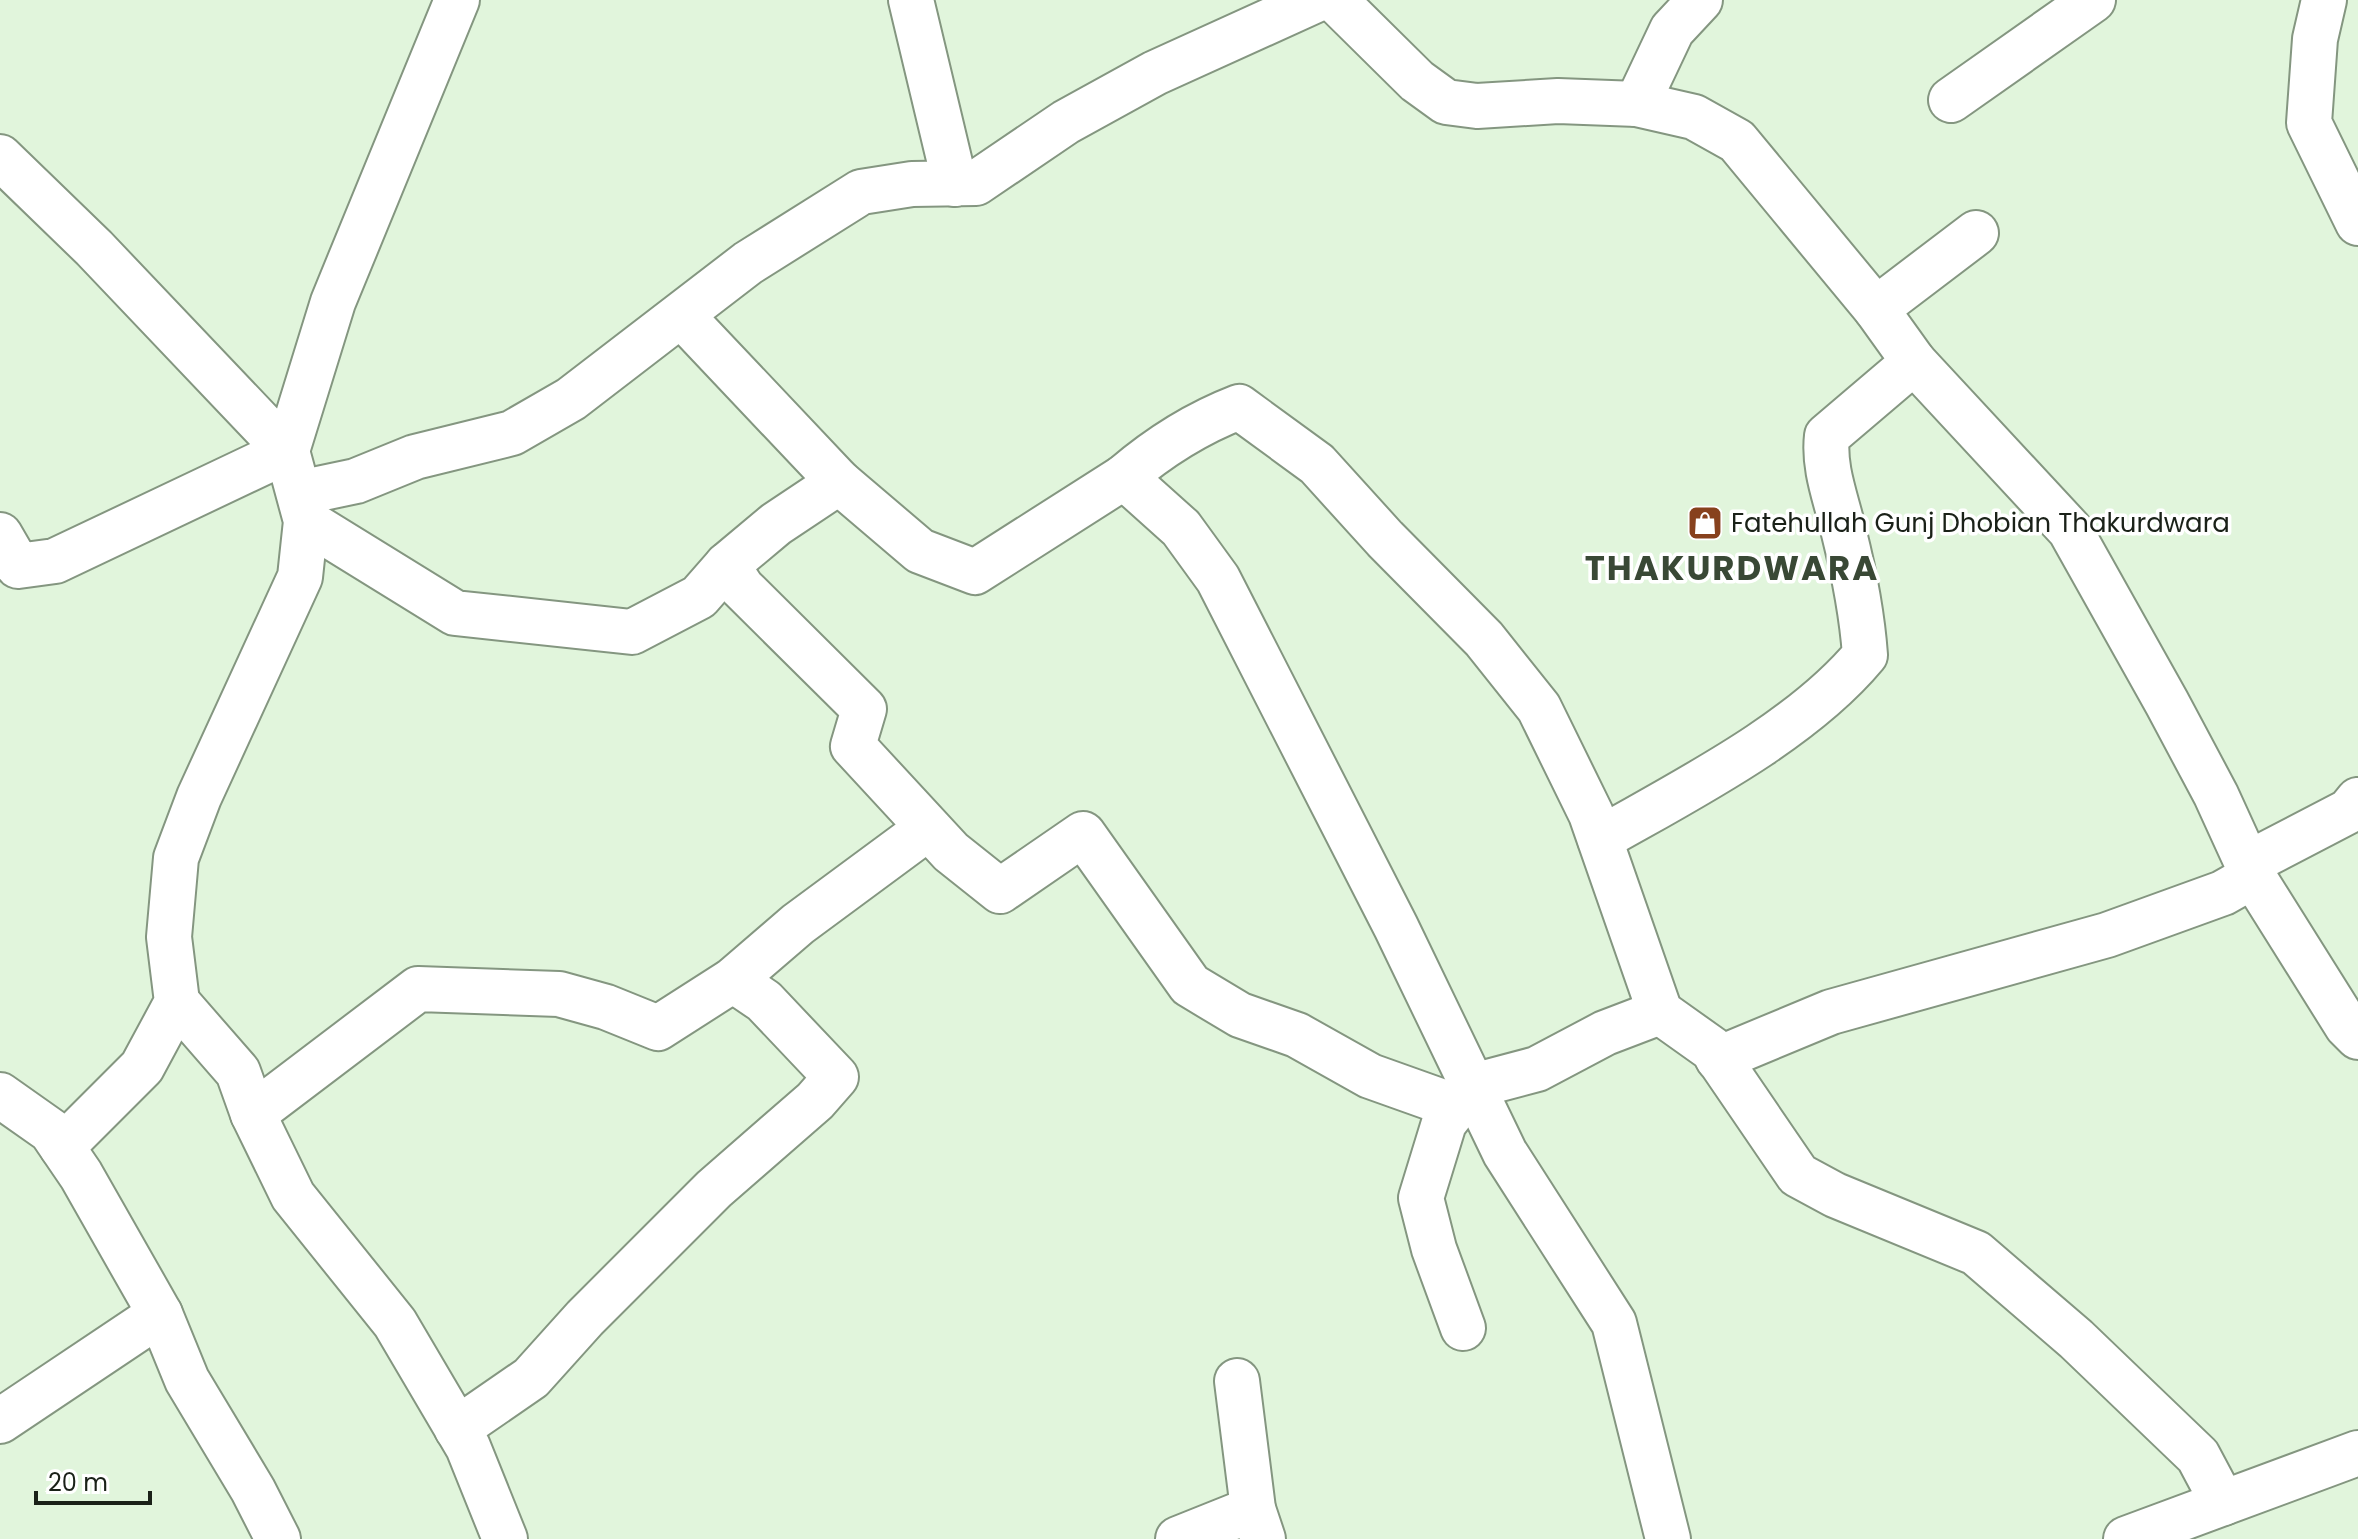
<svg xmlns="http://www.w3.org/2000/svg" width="2358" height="1539" font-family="Poppins,sans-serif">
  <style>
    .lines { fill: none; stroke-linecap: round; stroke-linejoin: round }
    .minor-casing { stroke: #849680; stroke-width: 48 }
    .minor { stroke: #fff; stroke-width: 44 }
    .labels { text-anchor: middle; stroke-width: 7; stroke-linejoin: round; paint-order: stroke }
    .poi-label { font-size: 26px; fill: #1a2118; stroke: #fff; text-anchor: start }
    .district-label { font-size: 34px; font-weight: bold; letter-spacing: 2px; fill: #394835; stroke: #fff }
  </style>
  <rect width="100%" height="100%" fill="#e1f5dc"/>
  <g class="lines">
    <defs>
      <g id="minor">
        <path d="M911,0L955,184"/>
        <path d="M1335,0L1417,81L1446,102L1477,106L1558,101L1637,104L1694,117L1737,141L1876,309"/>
        <path d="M2324,0L2315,39L2309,123L2358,223"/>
        <path d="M1951,100L2093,0"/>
        <path d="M1637,104L1672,30L1700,0"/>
        <path d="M0,157L94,248L287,451L306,521L300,577L199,797L176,858L169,937L177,1002L142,1067L62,1147"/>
        <path d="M682,316L839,482L920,551L975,572L1124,477L1181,528L1218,579L1396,927L1505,1153L1614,1323L1668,1539"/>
        <path d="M1914,362L2070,530L2167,703L2216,795L2253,876"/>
        <path d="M1124,477C1159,447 1195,424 1239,407L1317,464L1385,539L1484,639L1539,708L1591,814L1660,1012L1712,1049L1798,1175L1835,1195L1976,1253L2076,1339L2198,1456L2223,1503"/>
        <path d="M299,493L356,481L415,457L512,433L571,399L748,263L861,192L912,184L976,183L1066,122L1155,73L1316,0"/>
        <path d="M306,521L455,613L632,632L699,597L727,565L776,524L839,482"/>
        <path d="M0,535L18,566L55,561L287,451L333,302L457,0"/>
        <path d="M727,565L742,588L864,709L853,746L951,852L1000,891L1083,834L1190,985L1240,1015L1297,1035L1370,1076L1457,1107"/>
        <path d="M1600,839C1686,790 1801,732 1865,655C1862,614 1854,573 1844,533C1837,501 1823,469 1827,436L1914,362L1876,309L1976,233"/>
        <path d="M2247,864L2349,811L2358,800"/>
        <path d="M177,1002L238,1072L253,1114L293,1196L395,1323L468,1447L505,1539"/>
        <path d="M1718,1059L1831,1012L2107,935L2223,893L2253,876L2347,1026L2358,1037"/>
        <path d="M0,1095L51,1131L81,1175L160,1314"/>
        <path d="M253,1114L418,989L559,994L606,1007L658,1028L733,980L798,924L928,828"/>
        <path d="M1463,1328L1434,1249L1421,1198L1444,1123L1473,1086L1537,1069L1605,1033L1660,1012"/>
        <path d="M1237,1381L1253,1509L1263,1539"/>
        <path d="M0,1421L160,1314L187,1380L253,1490L278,1539"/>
        <path d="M457,1429L531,1378L585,1318L714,1189L815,1101L836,1077L764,1001L733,980"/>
        <path d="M1178,1539L1253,1509"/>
        <path d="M2126,1539L2358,1453"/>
      </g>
    </defs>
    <use href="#minor" class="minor-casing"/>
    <use href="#minor" class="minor"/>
  </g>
  <defs>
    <symbol id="shop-square" viewBox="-11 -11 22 22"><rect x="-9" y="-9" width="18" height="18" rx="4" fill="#87411d" stroke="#fff"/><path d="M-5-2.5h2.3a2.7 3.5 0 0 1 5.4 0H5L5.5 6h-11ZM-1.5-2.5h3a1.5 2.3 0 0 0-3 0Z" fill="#fff"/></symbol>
  </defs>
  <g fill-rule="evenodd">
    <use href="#shop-square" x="1685" y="503" width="40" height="40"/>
  </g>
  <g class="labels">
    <g class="poi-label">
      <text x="1731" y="532">Fatehullah Gunj Dhobian Thakurdwara</text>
    </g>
    <g class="district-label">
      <text x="1732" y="580">THAKURDWARA</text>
    </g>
  </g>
  <path d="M36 1491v12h114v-12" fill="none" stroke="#1a2118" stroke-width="4"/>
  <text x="48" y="1491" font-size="24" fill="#1a2118" stroke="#ffffff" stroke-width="6" paint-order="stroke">20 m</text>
</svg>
